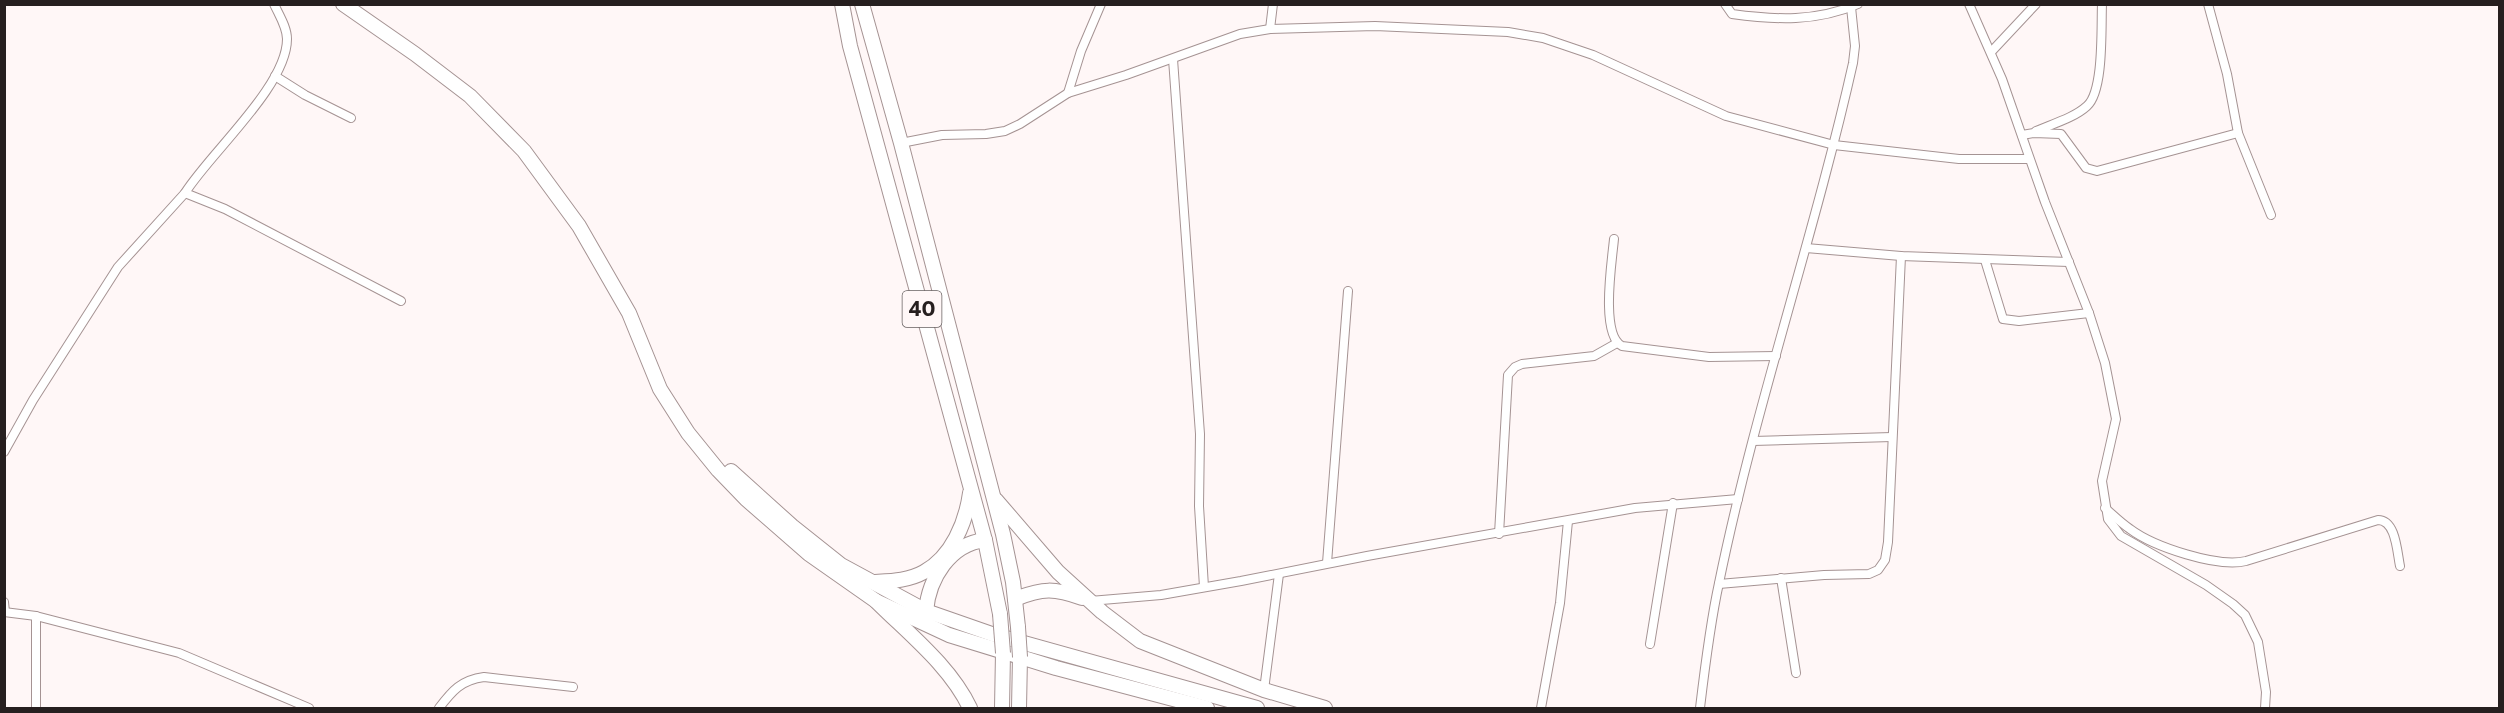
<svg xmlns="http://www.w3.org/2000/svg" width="2504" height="713" font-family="Commissioner,sans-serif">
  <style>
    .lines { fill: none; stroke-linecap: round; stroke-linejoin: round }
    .minor-casing { stroke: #a59393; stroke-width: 10 }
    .primary-casing { stroke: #a59393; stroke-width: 16 }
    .trunk-casing { stroke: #a59393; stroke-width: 16 }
    .minor { stroke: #fff; stroke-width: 8 }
    .primary { stroke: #fff; stroke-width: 14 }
    .trunk { stroke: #fff; stroke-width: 14 }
    .trunk-bridge-casing { stroke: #a59393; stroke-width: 16; stroke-linecap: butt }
    .trunk-bridge { stroke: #fff; stroke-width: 14 }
    .labels { text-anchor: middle; stroke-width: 5; stroke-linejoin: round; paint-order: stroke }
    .shield { fill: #fff7f7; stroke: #676060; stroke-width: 1.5 }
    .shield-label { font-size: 21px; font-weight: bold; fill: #261f1f }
  </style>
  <rect width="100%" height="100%" fill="#fff7f7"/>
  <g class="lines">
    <defs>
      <g id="minor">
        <path d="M274,4C279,15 287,27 287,39C287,86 210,153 185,193L225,209L401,301"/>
        <path d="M1725,4L1732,14C1776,20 1816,22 1858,4"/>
        <path d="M1969,4L2002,79L2045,202L2089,313L2105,363L2116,419L2102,481L2108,519L2121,536L2206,585L2233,604L2245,615L2258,642L2266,692L2265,708"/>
        <path d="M2208,4L2227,74L2238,133L2271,215"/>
        <path d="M1270,29L1273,4"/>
        <path d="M1991,52L2036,4"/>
        <path d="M1173,59L1200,434L1199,506L1204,587"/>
        <path d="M275,76L305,95L351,118"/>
        <path d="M1068,93L1081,51L1101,4"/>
        <path d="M2036,131C2052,124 2074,118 2087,106C2104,91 2101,28 2102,4"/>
        <path d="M2022,135L2034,133L2061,134L2086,168L2097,171L2238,133"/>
        <path d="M901,143L942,135L986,134L1005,131L1020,124L1068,93L1126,75L1240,34L1270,29L1375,26L1508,32L1543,38L1593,55L1726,116L1834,145L1959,159H2029"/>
        <path d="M1614,239C1612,261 1600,335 1622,346L1709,357L1776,356"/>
        <path d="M1806,248L1901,256L2069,262"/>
        <path d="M1985,260L2003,319L2019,321L2089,313"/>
        <path d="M1753,441L1892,437"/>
        <path d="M4,452L33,400L118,267L185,193"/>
        <path d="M2105,508C2113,515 2121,523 2130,529C2154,547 2218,568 2246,561L2378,520C2396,520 2397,552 2400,566"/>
        <path d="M1499,534L1508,375L1515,367L1522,364L1594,356L1617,343"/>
        <path d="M1327,563L1348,291"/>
        <path d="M1781,578L1796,673"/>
        <path d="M1719,584L1824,575L1869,574L1878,570L1885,560L1888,542L1901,256"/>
        <path d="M1090,601L1161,595L1241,581L1367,556L1635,508L1738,499"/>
        <path d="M4,602L5,612"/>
        <path d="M4,612L36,616L179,653L309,708"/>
        <path d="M1650,644L1673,503"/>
        <path d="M1264,690L1279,574"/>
        <path d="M36,708V616"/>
        <path d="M439,708C452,691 461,680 484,677L573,687"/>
        <path d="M1541,708L1560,603L1568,521"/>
        <path d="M1700,708C1705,666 1710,624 1719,583C1755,407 1814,237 1853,63L1855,46L1851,7"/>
      </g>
      <g id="primary">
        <path d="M343,4L415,54L470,96L524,151L579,226L629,313L660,389L688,433L718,470L746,499L809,554L876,601L949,635L1056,668L1207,708"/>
        <path d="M731,471L792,526L841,565L926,611L992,634L1257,708"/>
      </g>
      <g id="trunk">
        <path d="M842,4L850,46L985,540L1000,614"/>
        <path d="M862,4L901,143L1003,534L1013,582L1018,627"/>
        <path d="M996,500L1058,572L1102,612L1140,641L1264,690L1325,708"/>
        <path d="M873,582C890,581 908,581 924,572C952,557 966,522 970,493"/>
        <path d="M1015,599C1043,588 1054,588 1082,598"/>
        <path d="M876,601C909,634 950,666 970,708"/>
        <path d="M926,611C929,578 950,544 985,540"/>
        <path d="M1002,708L1003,653"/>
        <path d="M1019,708L1020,657"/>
      </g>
    </defs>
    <use href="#minor" class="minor-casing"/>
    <use href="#primary" class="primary-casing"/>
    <use href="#trunk" class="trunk-casing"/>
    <use href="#minor" class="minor"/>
    <use href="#primary" class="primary"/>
    <use href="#trunk" class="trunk"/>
    <defs>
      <g id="trunk-bridge">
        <path d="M1000,614L1003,653"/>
        <path d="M1018,627L1020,657"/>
      </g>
    </defs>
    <use href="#trunk-bridge" class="trunk-bridge-casing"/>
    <use href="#trunk-bridge" class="trunk-bridge"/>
  </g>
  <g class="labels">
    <rect class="shield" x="902.5" y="291" width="39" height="36" rx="4.5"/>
    <g class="shield-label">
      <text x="922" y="316">40</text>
    </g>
  </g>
  <rect width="2504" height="713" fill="none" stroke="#261f1f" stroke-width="12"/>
</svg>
